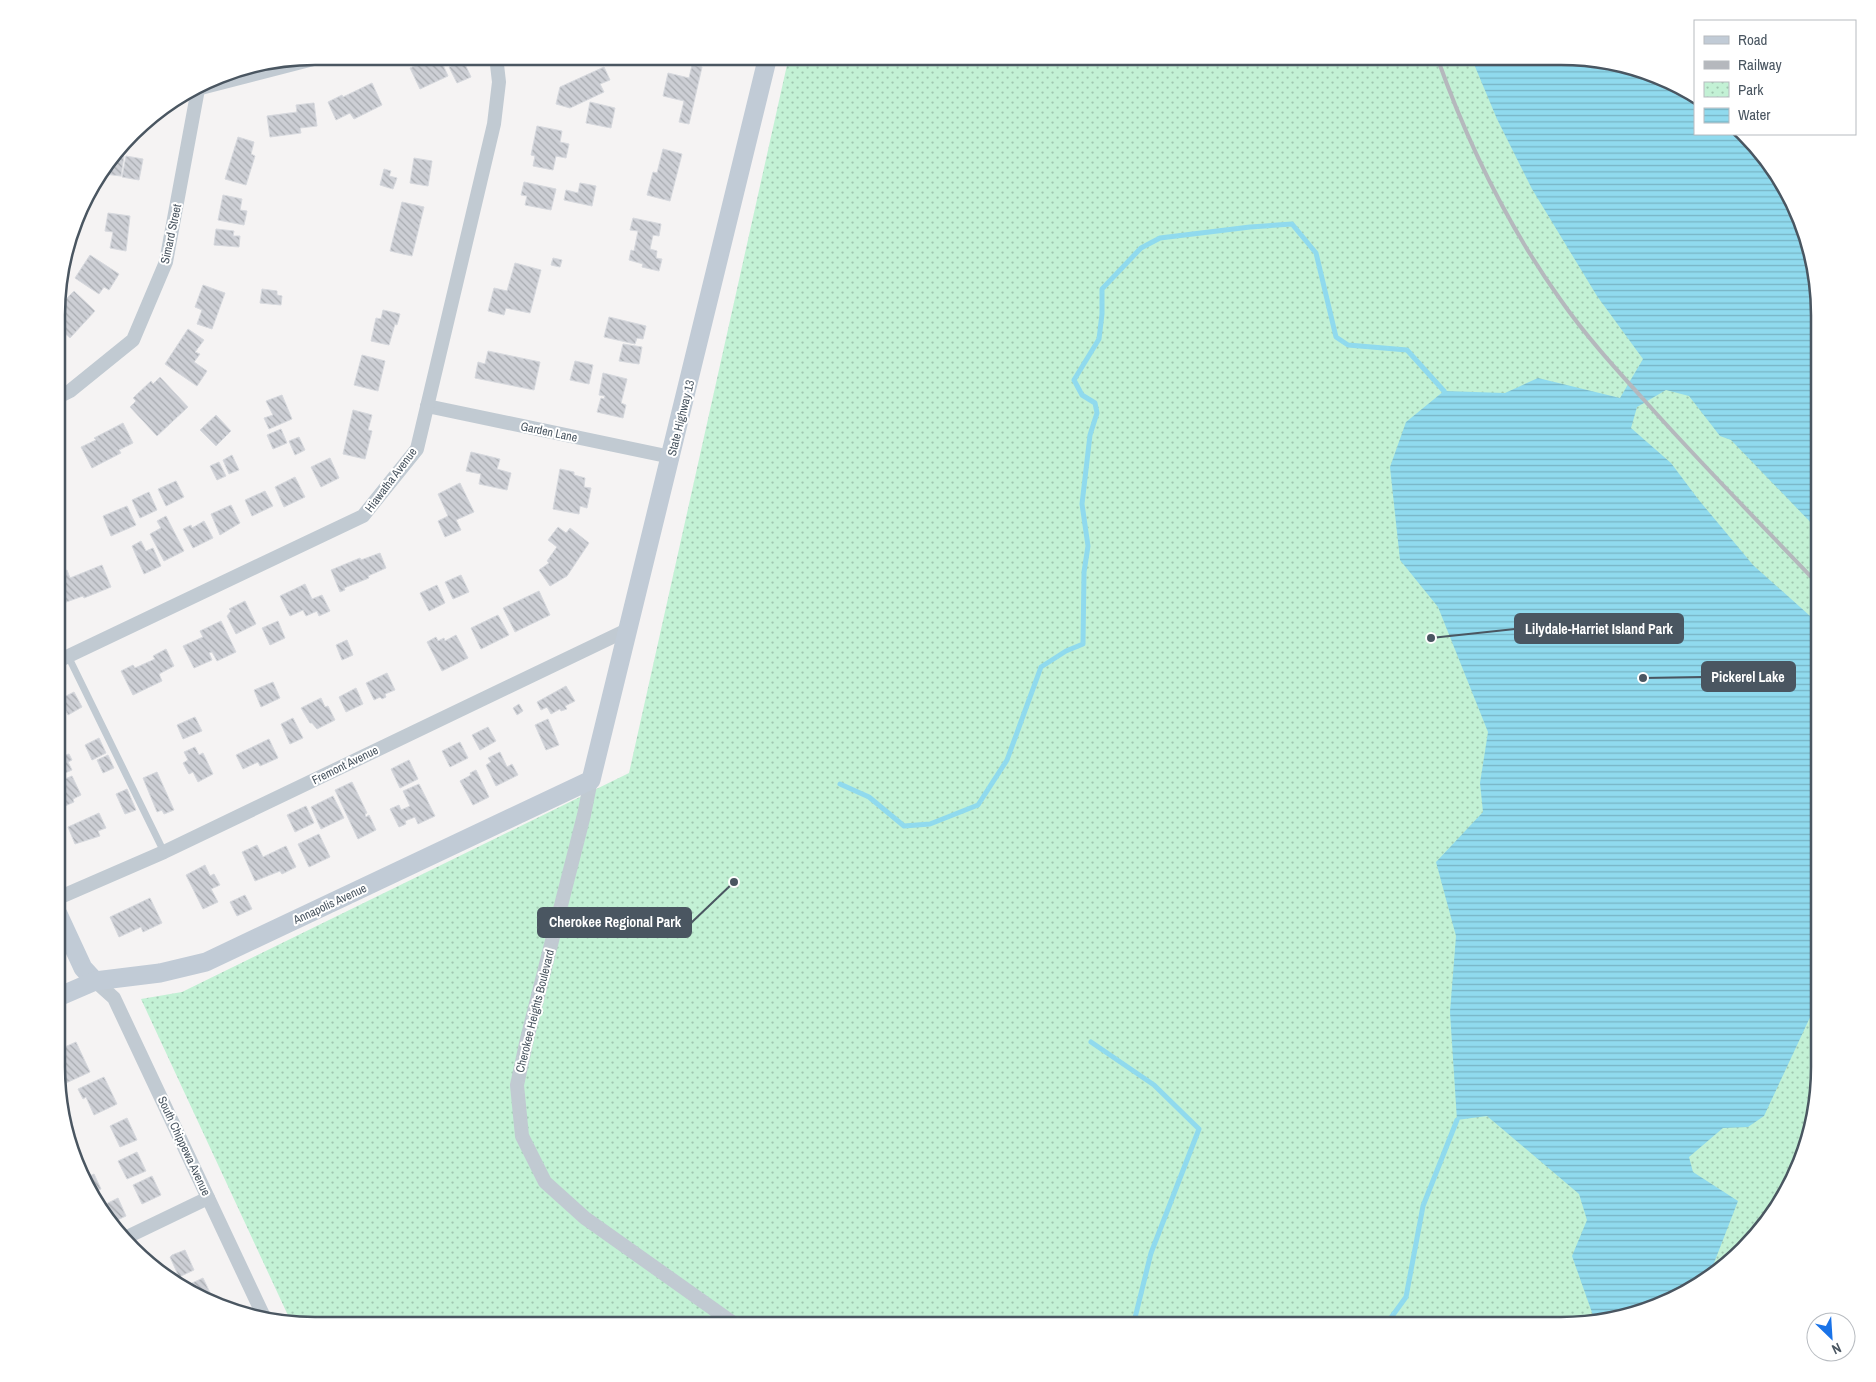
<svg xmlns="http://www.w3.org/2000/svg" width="1876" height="1382" font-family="'Archivo Narrow',sans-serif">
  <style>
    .park { fill: url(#park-dots) }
    .water { fill: url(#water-rules) }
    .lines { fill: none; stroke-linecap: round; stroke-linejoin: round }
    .stream { stroke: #90daee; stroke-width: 5 }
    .building { fill: url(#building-back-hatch); stroke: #d7d9de }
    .lane { stroke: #c1cad2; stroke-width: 7 }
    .street { stroke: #c1cad2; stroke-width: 14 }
    .secondary { stroke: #c1cbd6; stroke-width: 19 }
    .rail { stroke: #b5b8bd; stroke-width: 4 }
    .labels { text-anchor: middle; stroke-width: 4; stroke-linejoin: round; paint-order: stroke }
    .street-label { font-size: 12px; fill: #4a5661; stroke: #fff }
    .rim { fill: none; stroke: #4a5661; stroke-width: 2.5 }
    .leader { fill: none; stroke: #4a5661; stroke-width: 2 }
    .callout-dot { fill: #4a5661; stroke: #fff; stroke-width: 2 }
    .callout { fill: #4a5661; stroke: #4a5661; stroke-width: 2 }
    .callout-label { font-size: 14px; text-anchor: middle; font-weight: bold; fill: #fff }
  </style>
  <defs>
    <pattern id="park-dots" width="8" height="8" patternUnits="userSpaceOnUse" patternTransform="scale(1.25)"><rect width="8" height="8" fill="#c3f1d5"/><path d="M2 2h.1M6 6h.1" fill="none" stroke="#a0c6b0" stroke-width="1.8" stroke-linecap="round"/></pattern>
    <pattern id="water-rules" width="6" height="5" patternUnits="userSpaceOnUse" patternTransform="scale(1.25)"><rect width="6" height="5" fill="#90daee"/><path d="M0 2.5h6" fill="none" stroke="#78b4c4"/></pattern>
    <pattern id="building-back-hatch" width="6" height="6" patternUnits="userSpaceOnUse" patternTransform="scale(1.25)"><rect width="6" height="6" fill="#cdcfd5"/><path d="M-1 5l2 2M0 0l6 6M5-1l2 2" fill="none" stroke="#a8abb0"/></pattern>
  </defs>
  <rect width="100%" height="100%" fill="#f5f3f3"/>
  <path class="park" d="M789,56L1577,57L1644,70L1695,97V134H1744L1756,145L1793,201L1819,299V1083L1806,1150L1766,1225L1731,1262L1675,1299L1627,1317L1561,1326L292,1324L141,999L182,992L629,773Z"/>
  <path class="water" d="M1471,57H1577L1644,70L1695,97V134H1744L1756,145L1793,201L1819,299V531L1731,440L1720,436L1689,396L1666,390L1637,407L1631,428L1671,463L1698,499L1753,565L1819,624V998L1764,1116L1748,1127L1723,1128L1689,1157L1693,1172L1738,1201L1709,1276L1675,1299L1627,1317L1595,1321L1572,1256L1587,1220L1579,1194L1487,1116L1457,1120L1450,1012L1456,936L1436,862L1483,812L1480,783L1488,732L1438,607L1400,560L1390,467L1406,422L1444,391L1505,393L1538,378L1620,398L1643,359L1597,296L1532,189L1497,119Z"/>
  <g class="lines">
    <g class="stream">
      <path d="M840,784L869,797L904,826L930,824L978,805L1007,760L1041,667L1066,651L1083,644L1084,572L1088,546L1082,504L1090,435L1097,413L1095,403L1082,395L1074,380L1099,339L1102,314V289L1141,248L1160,238L1250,227L1292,224L1316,253L1336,337L1348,345L1407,350L1444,391"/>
      <path d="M1091,1042L1154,1085L1199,1129L1151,1253L1133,1326"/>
      <path d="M1385,1326L1406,1297L1423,1206L1457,1120"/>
    </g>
  </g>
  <g class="building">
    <path d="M436,56H439L448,76L420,89L410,68Z"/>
    <path d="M463,60L471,77L457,83L449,67Z"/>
    <path d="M692,65L702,67L689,124L679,122L684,101L663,96L668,73L689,78Z"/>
    <path d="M604,67L610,80L600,84L604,92L570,108L556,104L560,87Z"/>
    <path d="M372,83L382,105L354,119L350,113L336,120L328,102L342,95L343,97Z"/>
    <path d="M590,102L615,108L611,128L586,123Z"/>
    <path d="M314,103L317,126L300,128L301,133L270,137L267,116L297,112L296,105Z"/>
    <path d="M537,126L562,131L560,142L569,144L566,158L556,156L553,170L533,166L535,156L531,155Z"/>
    <path d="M238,137L254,142L251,154L255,156L246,185L225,179Z"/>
    <path d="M663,149L682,154L670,201L647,195L653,172L657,173Z"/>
    <path d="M118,155L124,156L121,176L104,174Z"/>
    <path d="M126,156L143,159L139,180L122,177Z"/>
    <path d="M414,158L432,161L428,186L410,183Z"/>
    <path d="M384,169L391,171L389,176L397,178L393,189L380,185Z"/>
    <path d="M524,182L556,189L551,210L525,205L527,196L521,195Z"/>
    <path d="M580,183L596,186L592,206L564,200L566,190L578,193Z"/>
    <path d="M223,195L242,199L240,210L247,211L244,225L218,220Z"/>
    <path d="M402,202L424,207L412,256L390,251Z"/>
    <path d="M108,213L130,216L126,251L110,248L113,232L105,231Z"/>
    <path d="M633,218L661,224L659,236L653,235L650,249L657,251L656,258L662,259L659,271L642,267L643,264L629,260L631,250L634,251L638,231L630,230Z"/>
    <path d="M216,229L234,231L233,236H240L239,247L214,245Z"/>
    <path d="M90,255L119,274L109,290L104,287L99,294L75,278Z"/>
    <path d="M553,258L562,260L560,267L551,265Z"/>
    <path d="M515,263L541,270L530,313L506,308L504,315L488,311L494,288L507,291Z"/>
    <path d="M203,285L225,293L212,329L197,324L202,310L195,307Z"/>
    <path d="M262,289L277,291V295L282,296L281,305L260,303Z"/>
    <path d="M74,291L95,311L70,338L58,327V298L63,302Z"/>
    <path d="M383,310L400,314L397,325L395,324L389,345L371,341L376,318L381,319Z"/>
    <path d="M609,317L646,326L643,339L637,338L635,344L604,337Z"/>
    <path d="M188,329L204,340L195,352L200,354L194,362L207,371L197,386L165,364Z"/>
    <path d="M623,344L642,347L639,364L619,361Z"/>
    <path d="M488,351L540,362L534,390L475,378L478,362L485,364Z"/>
    <path d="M362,355L385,361L378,391L354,385Z"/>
    <path d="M575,361L593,365L589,384L570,380Z"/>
    <path d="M603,373L627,379L621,403L626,405L623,418L597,412L601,398L604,399L605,396L599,395Z"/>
    <path d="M160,377L188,407L157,436L130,407L136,401L133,398L151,381L153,384Z"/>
    <path d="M282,395L292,419L269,429L264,418L273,415L266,401Z"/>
    <path d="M353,410L372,415L368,430L372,431L365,459L343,454Z"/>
    <path d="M216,415L231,431L216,446L200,430Z"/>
    <path d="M123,423L133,443L119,450L121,453L92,468L81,447L96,440L94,438Z"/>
    <path d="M281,429L287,443L273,449L267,435Z"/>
    <path d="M299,437L305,450L295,455L289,441Z"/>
    <path d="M471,452L500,459L497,469L511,473L507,490L479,484L481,474L466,471Z"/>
    <path d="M232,455L239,470L229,474L223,460Z"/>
    <path d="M330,458L339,478L321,487L311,467Z"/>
    <path d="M219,462L226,476L217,480L210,466Z"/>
    <path d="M560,469L574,472V475L585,478L584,487L591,488L587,508L580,506L579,514L553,509Z"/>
    <path d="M295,477L305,497L284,507L275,487Z"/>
    <path d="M176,481L184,497L166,506L158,489Z"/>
    <path d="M460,483L474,512L456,520L461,530L445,537L438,521L448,516L438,494Z"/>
    <path d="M265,491L273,506L252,516L245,500Z"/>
    <path d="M149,492L157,510L140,518L132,500Z"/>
    <path d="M231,505L240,523L220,535L211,514Z"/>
    <path d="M127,506L136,525L111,536L103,516Z"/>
    <path d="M166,516L184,551L164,561L150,534L161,528L157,521Z"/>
    <path d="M204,521L213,538L193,548L183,529L191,525L192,528Z"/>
    <path d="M558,527L566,533L570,528L589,543L567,576L550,586L539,570L549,563L547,561L557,547L548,540Z"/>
    <path d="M141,541L146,551L153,548L161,566L144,574L132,546Z"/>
    <path d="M380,553L386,568L368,576L369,578L344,588L345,590L340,592L331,570L360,558L361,560Z"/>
    <path d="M102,565L111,587L84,598L83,596L58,605V573L67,570L70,578Z"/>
    <path d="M461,575L469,592L453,599L445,582Z"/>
    <path d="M305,584L312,599L322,595L330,611L319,616L317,611L306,616L303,610L290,616L280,596Z"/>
    <path d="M437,585L445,603L429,611L420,593Z"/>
    <path d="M539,591L550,615L515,632L503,608Z"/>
    <path d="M245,601L256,624L236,634L227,616L231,611L229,609Z"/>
    <path d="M498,615L509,635L481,649L471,628Z"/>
    <path d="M221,621L236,652L217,661L212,652L209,653L212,660L194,668L183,646L203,637L200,631Z"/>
    <path d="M278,621L285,638L270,645L262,628Z"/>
    <path d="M456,635L468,658L442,671L427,642L436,637L438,641L444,638L445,641Z"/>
    <path d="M347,640L353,655L342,660L336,645Z"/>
    <path d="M166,649L174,666L159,674L162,681L133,695L121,671L133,665L135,668L155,659L153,656Z"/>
    <path d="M387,673L395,690L385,694L386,697L382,699L380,697L374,700L366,683Z"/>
    <path d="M273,682L280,698L261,707L254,690Z"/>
    <path d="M566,686L575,701L565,706L567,709L561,711L560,709L551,714L547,707L541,710L537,702Z"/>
    <path d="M356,688L363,704L346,712L339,697Z"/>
    <path d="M74,692L82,707L68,715L60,699Z"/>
    <path d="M321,698L325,707L328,706L335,720L317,729L312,723H310L301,708Z"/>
    <path d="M519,704L523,711L517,715L513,708Z"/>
    <path d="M195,717L202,731L183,739L177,725Z"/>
    <path d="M293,718L303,738L290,744L281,724Z"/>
    <path d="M548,719L559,745L546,750L535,725Z"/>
    <path d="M488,727L496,741L480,750L472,735Z"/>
    <path d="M99,738L106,753L92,760L85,745Z"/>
    <path d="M269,739L278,758L260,766L258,762L243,769L236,755Z"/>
    <path d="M460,742L468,758L450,767L442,751Z"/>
    <path d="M195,747L199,755L203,753L213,774L198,782L193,772L189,774L183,763L188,760L184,752Z"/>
    <path d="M64,751L65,755L69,754L72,760L68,762L72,770L58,776V754Z"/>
    <path d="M500,752L507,767L512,764L518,775L496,786L486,765L491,762L488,758Z"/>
    <path d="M108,755L114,768L103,773L97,760Z"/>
    <path d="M409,760L418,779L400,788L391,769Z"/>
    <path d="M476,770L489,797L473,805L460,781L471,775L470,773Z"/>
    <path d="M157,772L174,810L164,814L162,810L157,812L143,778Z"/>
    <path d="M72,776L81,795L73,799L74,802L58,809V786L61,785L60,781Z"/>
    <path d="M352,782L367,813L365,814L366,817L369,815L376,830L358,839L335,790Z"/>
    <path d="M419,784L435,816L418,824L415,817L405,821L406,824L399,827L390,809L399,805L401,810L410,806L403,791Z"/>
    <path d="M127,789L136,810L125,814L116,794Z"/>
    <path d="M333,796L344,818L321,829L311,807Z"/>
    <path d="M306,806L314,823L295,832L287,815Z"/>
    <path d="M99,813L106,828L98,831L100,836L75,844L68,827Z"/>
    <path d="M319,834L330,857L309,867L298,844Z"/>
    <path d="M257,845L263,857L286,846L296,867L282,874L280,871L255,881L242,852Z"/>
    <path d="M205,865L210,876L214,874L220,885L211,889L218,902L203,909L186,875Z"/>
    <path d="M245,895L252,909L237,916L230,902Z"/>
    <path d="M150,898L162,923L143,932L141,927L119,937L110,917Z"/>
    <path d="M76,1042L90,1072L66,1083L58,1067L60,1058L58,1050Z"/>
    <path d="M104,1077L117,1104L94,1115L86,1097L83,1099L78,1089Z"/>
    <path d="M127,1118L137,1140L120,1147L110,1126Z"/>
    <path d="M137,1152L146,1171L127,1179L118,1161Z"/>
    <path d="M94,1174L101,1189L90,1194L85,1178Z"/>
    <path d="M152,1176L161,1195L142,1204L133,1185Z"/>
    <path d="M118,1198L126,1216L113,1222L100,1207Z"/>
    <path d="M185,1250L194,1270L179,1277L170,1257L172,1255Z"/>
    <path d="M203,1278L215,1303L193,1291L195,1290L192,1283Z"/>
  </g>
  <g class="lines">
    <path class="lane" d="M68,656L164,852"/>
    <g class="street">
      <path d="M193,90L325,56"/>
      <path d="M58,397L70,391L133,340L166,262L198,89"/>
      <path d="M427,406L671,457"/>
      <path d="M58,661L363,516L417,449L494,124L499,82L496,56"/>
      <path d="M591,780L584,815L527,1039L517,1085L522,1136L545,1182L585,1218L736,1325"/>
      <path d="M58,898L164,852L629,629"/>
      <path d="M95,981L114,998L265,1319"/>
      <path d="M127,1237L208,1198"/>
    </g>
    <g class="secondary">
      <path d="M58,914L83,968L95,981"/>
      <path d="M58,997L95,981L160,973L206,962L591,780L768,56"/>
    </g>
    <path class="rail" d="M1437,57C1467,142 1508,226 1560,299C1585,335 1615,368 1645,401C1701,464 1761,524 1819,585"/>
  </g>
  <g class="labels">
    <g class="street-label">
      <text transform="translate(171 234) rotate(-78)" y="4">Simard Street</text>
      <text transform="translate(681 418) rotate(-76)" y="4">State Highway 13</text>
      <text transform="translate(549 432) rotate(12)" y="4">Garden Lane</text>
      <text transform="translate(391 480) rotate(-53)" y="4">Hiawatha Avenue</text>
      <text transform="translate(345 765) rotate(-26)" y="4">Fremont Avenue</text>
      <text transform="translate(330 904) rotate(-25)" y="4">Annapolis Avenue</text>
      <text transform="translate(535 1011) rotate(-76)" y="4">Cherokee Heights Boulevard</text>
      <text transform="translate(184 1146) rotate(65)" y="4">South Chippewa Avenue</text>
    </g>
  </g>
  <path d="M0 0H1876V1382H0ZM315 65H1561A250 250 0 0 1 1811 315V1067A250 250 0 0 1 1561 1317H315A250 250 0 0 1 65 1067V315A250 250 0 0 1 315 65Z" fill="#fff" fill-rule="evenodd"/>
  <path class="rim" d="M315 65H1561A250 250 0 0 1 1811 315V1067A250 250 0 0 1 1561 1317H315A250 250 0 0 1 65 1067V315A250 250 0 0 1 315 65Z"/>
  <path class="leader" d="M1431 638L1515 629M1643 678L1702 677M734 882L691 923"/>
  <g class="callout-dot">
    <circle cx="1431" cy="638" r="5"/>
    <circle cx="1643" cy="678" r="5"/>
    <circle cx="734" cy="882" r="5"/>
  </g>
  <g class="callout">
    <rect x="1515" y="614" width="168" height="29" rx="5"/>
    <rect x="1702" y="662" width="93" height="29" rx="5"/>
    <rect x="538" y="908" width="153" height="29" rx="5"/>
  </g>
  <g class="callout-label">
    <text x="1599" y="634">Lilydale-Harriet Island Park</text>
    <text x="1748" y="682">Pickerel Lake</text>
    <text x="615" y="927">Cherokee Regional Park</text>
  </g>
  <rect x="1694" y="20" width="162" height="115" fill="#ffffff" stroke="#b7bbc0"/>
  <rect x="1704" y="36" width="25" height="8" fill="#c1cbd6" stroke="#b7bbc0"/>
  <text x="1738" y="45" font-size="15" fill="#4a5661">Road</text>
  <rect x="1704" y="61" width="25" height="8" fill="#b5b8bd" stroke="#b7bbc0"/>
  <text x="1738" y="70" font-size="15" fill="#4a5661">Railway</text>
  <rect x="1704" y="82" width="25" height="15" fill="url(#park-dots)" stroke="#b7bbc0"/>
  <text x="1738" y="95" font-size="15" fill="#4a5661">Park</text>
  <rect x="1704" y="108" width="25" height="15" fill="url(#water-rules)" stroke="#b7bbc0"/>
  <text x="1738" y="120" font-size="15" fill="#4a5661">Water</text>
  <g transform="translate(1831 1337) rotate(155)"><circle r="24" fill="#ffffff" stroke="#b7bbc0"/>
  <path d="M0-4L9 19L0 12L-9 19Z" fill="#1a73e8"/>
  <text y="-8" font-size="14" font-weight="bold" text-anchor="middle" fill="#4a5661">N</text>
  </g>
</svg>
